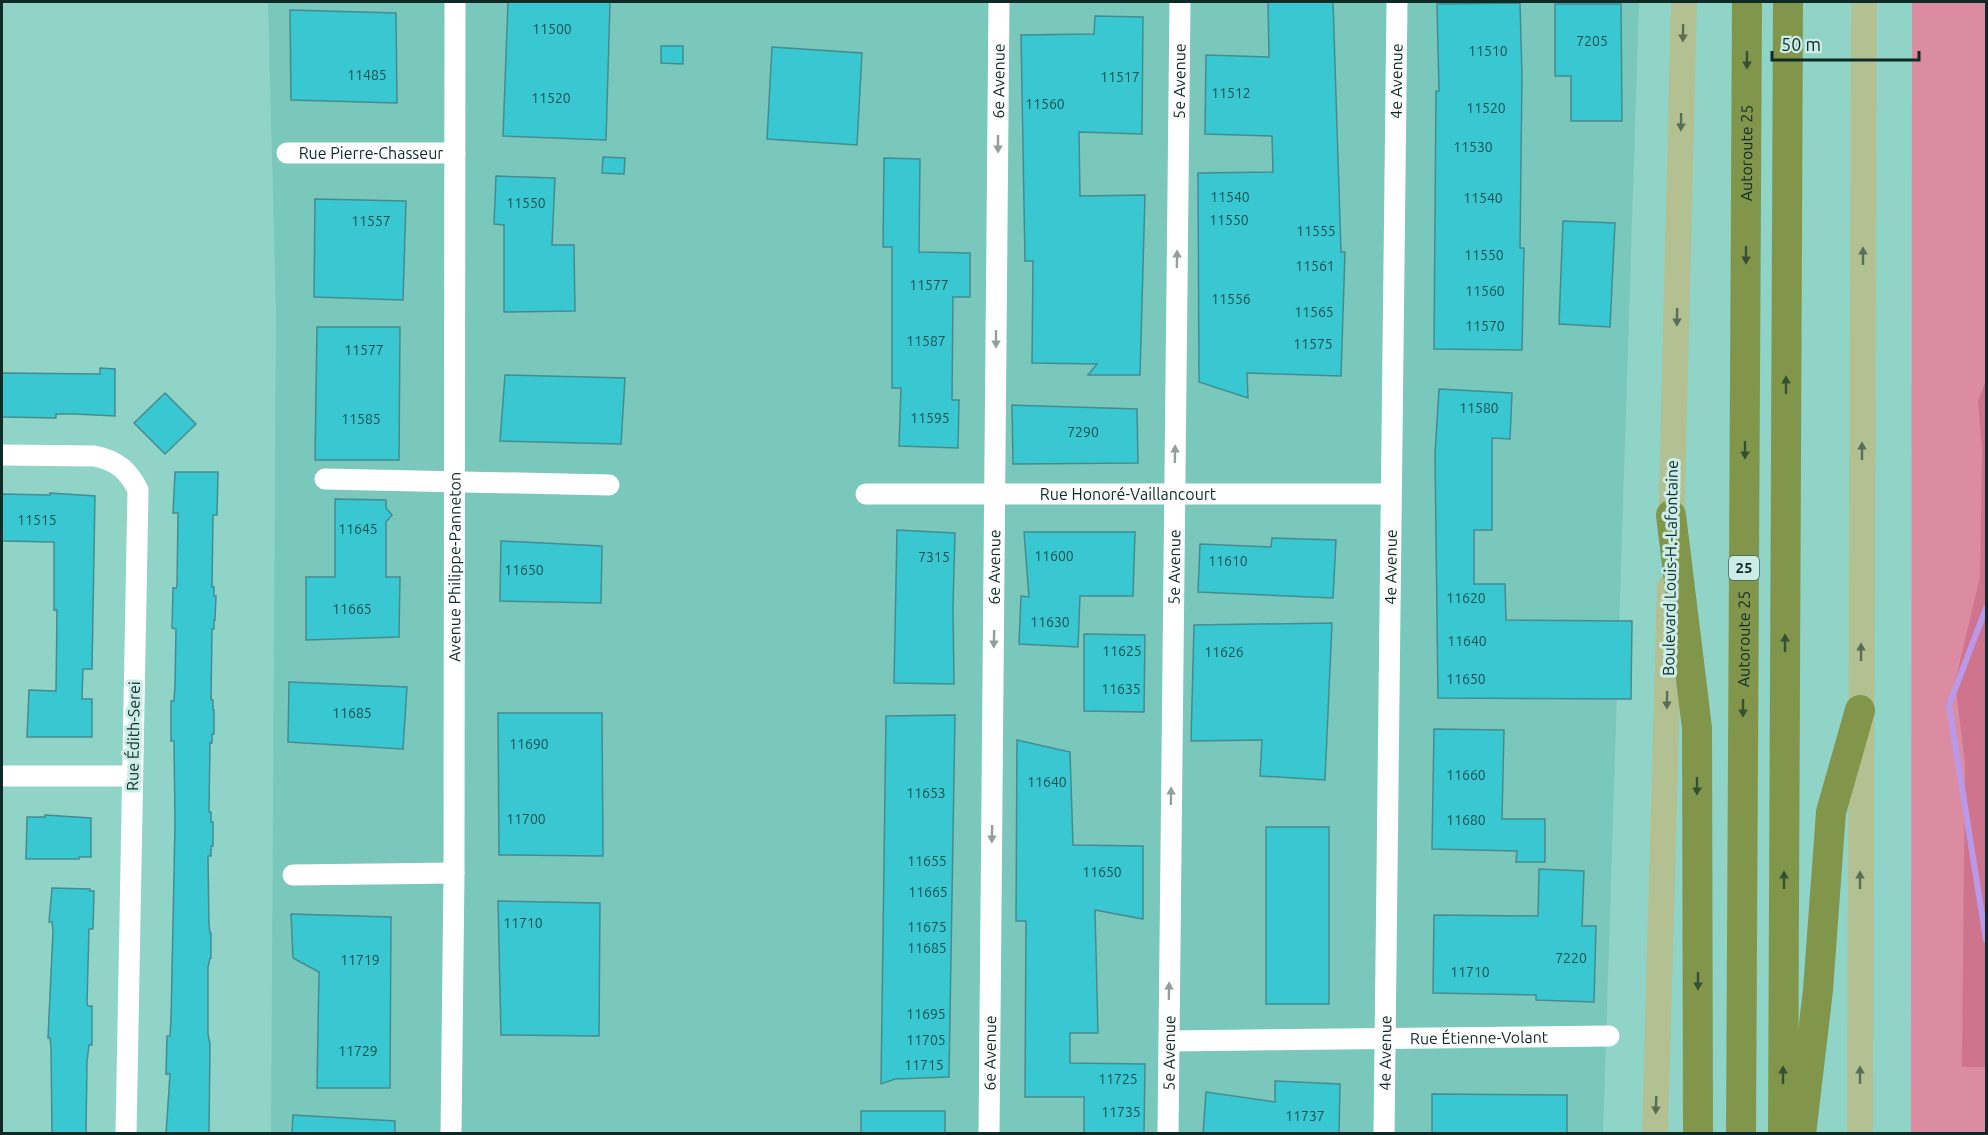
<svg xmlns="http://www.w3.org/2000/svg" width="1988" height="1135" font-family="Ubuntu,sans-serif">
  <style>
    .built { fill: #7ac7bb }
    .green { fill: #db8ca1 }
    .forest { fill: #ce748d }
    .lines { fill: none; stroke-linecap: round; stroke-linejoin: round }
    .stream { stroke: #b999e8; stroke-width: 6 }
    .building { fill: #39c7d1; stroke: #458c91; stroke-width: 1.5 }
    .minor { stroke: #fff; stroke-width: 21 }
    .major { stroke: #b3c092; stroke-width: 26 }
    .highway { stroke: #81964a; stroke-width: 30 }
    .oneway { fill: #586e57 }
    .oneway2 { fill: #365033 }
    .oneway3 { fill: #939f9d }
    .labels { text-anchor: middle; stroke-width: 6; stroke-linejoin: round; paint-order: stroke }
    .number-label { font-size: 14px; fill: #195151 }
    .shield { fill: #ccede7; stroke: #476460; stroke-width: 1.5 }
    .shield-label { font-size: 15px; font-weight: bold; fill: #0e2a26 }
    .street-label { font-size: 16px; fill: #0e2a26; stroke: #ccede7 }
  </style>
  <rect width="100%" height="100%" fill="#90d4c8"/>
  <path class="built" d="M268,2H1639L1603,1133H271L276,311Z"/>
  <path class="green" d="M1912,2H1986V1133H1911Z"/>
  <path class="forest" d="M1986,380V1067H1962L1965,763L1955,682L1980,577L1982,450L1978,401Z"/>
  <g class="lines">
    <path class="stream" d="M1986,608L1949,705L1986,940"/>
  </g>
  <g class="building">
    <path d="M508,2H610L606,140L503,136Z"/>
    <path d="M1268,2H1333L1341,252H1345L1341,376L1247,373L1248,398L1199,382L1198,173L1273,172L1272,136L1205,134L1206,55L1269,57Z"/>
    <path d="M1520,3L1522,76L1520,248H1524L1522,350L1434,349L1436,91H1439L1437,4Z"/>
    <path d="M1555,4H1621L1622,121H1571V76H1555Z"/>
    <path d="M290,10L396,13L397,103L291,100Z"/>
    <path d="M1095,16L1143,17L1142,134L1079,132L1080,196L1145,195L1140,375H1088L1097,364L1032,363L1033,261H1025L1021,35L1094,34Z"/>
    <path d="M661,46H683V64L661,63Z"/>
    <path d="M772,47L862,53L857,145L767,139Z"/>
    <path d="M603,157L625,158L624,174L602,173Z"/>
    <path d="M884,158L920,159L919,252L970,253V297H953L952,400H959L958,448L899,446L901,388H892V247H883Z"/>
    <path d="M496,176L555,178L552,245H574L575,311L504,312V225L494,224Z"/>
    <path d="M315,199L406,201L403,300L314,297Z"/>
    <path d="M1563,221L1615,223L1610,327L1559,324Z"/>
    <path d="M317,327H400L399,460H315Z"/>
    <path d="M100,368L115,369V416L74,414H56V418L2,417V373L100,374Z"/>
    <path d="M505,375L625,378L621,444L500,441Z"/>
    <path d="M1439,389L1512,393L1510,439L1492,438V530H1474V584H1505L1506,620L1632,621L1631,699L1438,698L1435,454Z"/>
    <path d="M165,393L196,424L165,454L134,423Z"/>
    <path d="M1012,405L1137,409L1138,463L1013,464Z"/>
    <path d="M175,472H218L217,515H213L212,587H214V596H216L215,620H214V629H212L211,700H213V710H214V734H212V743H210L209,812H211V822H213V846H211V856H208L209,924L210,933H211V958H210L208,967V1034L210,1044L209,1134H166L170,1074H166L167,1036H170L171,1019L175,824L174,741H171V701H174L175,685L176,629L172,628L173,588H176L177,586L178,513H173Z"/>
    <path d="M50,493L95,496L92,669H83L82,699H92V737H27L29,690L56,691L57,610H54V542L2,541V494L50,495Z"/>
    <path d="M335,499L386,500V508L392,515L386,522V577H400L399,637L306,640V577H335Z"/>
    <path d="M897,530L955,533L953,607L954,684L894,683Z"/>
    <path d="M1024,532H1135L1133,596H1080L1078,647L1019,644L1021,596L1029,597Z"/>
    <path d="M1272,538L1336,540L1333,598L1198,592L1200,544L1271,547Z"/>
    <path d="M501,541L602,546L601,603L500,601Z"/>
    <path d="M1332,623L1325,780L1260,776L1262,740L1191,741L1194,625Z"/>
    <path d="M1084,634L1145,635L1144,712L1084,711Z"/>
    <path d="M289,682L407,687L403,749L288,742Z"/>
    <path d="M498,713H602L603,856L499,855Z"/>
    <path d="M955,715L949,1077L895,1079L881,1084L886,716Z"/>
    <path d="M1434,729L1504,730L1502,819H1545V862H1516L1517,851L1432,849Z"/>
    <path d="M1017,740L1070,752L1073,845L1143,846V919L1095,910L1098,1033H1070V1063L1145,1064L1144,1134H1084V1097H1025L1026,921H1016Z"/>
    <path d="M45,815L91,818V857H79V859H26L27,817H45Z"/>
    <rect x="1266" y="827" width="63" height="177"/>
    <path d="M1539,869L1584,871L1582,926H1596L1594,1002L1536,1000V995L1433,993L1434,915L1538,916Z"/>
    <path d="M52,888L90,889V891H94L93,929H89L87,1004L88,1006H92V1045H89L87,1062L86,1134H52L51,1047L50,1038H48L53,931L52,922H49Z"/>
    <path d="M498,901L600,903L599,1036L501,1035Z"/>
    <path d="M291,914L391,917L390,1088H317L319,972L293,958Z"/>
    <path d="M1275,1081L1340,1084L1339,1134H1203L1206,1092L1275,1102Z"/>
    <path d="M1432,1094L1567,1095V1134H1432Z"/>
    <rect x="861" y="1111" width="84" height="23"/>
    <path d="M293,1115L395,1121V1134H292Z"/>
  </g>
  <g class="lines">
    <g class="minor">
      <path id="s1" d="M287,153H455"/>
      <path d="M2,455L94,456C116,460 128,470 138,490L126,1134"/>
      <path d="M325,479L609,485"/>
      <path id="s2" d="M866,494H1391"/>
      <path d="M2,776H132"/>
      <path d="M293,875L454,873"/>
      <path id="s3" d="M1169,1041L1609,1036"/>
      <path id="s4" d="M451,1134L454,873L455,2"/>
      <path id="s5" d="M989,1134L999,2"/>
      <path id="s6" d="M1168,1134L1180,2"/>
      <path id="s7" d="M1384,1134L1397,2"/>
    </g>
    <g class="major">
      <path d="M1671,535L1684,2"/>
      <path d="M1655,1134L1670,587"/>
      <path d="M1860,1134L1864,2"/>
    </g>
    <g class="highway">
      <path d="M1671,515L1697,728L1698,1134"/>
      <path id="s8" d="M1741,1134L1747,2"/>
      <path d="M1783,1134L1788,2"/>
      <path d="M1801,1134L1818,990L1831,812L1860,710"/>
    </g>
  </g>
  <defs><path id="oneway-solid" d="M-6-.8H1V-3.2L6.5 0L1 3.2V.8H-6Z" transform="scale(1.5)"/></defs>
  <g class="oneway">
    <use href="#oneway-solid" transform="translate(1683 33) rotate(91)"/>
    <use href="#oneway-solid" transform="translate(1681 122) rotate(91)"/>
    <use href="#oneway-solid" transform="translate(1863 256) rotate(-90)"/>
    <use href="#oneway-solid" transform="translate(1677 317) rotate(91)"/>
    <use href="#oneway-solid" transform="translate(1862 451) rotate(-90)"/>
    <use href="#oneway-solid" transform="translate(1861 652) rotate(-90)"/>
    <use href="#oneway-solid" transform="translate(1667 700) rotate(91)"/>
    <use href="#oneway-solid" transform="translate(1860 880) rotate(-90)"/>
    <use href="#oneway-solid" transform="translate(1860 1075) rotate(-90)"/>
    <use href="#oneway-solid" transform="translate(1656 1105) rotate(92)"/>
  </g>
  <g class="oneway2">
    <use href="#oneway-solid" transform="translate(1747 60) rotate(90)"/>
    <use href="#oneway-solid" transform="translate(1746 255) rotate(90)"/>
    <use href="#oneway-solid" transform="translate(1786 385) rotate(-90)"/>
    <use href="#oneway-solid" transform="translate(1745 450) rotate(90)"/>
    <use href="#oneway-solid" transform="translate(1785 643) rotate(-90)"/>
    <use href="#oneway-solid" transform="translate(1743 708) rotate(90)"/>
    <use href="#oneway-solid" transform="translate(1697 786) rotate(90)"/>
    <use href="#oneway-solid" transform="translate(1784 880) rotate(-90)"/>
    <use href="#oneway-solid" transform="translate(1698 981) rotate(90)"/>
    <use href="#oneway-solid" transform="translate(1783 1075) rotate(-90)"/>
  </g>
  <g class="oneway3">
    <use href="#oneway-solid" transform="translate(998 144) rotate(90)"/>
    <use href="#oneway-solid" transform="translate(1177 259) rotate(-89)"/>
    <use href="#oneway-solid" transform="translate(996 339) rotate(90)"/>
    <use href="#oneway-solid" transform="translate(1175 454) rotate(-89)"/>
    <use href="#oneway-solid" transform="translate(994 639) rotate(91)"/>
    <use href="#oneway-solid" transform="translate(1171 796) rotate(-89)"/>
    <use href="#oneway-solid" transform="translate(992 834) rotate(91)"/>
    <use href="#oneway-solid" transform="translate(1169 991) rotate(-89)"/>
  </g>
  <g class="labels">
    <g class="number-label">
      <text x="552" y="34">11500</text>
      <text x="1592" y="46">7205</text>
      <text x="1488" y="56">11510</text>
      <text x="367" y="80">11485</text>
      <text x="1120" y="82">11517</text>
      <text x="1231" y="98">11512</text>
      <text x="551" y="103">11520</text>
      <text x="1045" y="109">11560</text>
      <text x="1486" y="113">11520</text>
      <text x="1473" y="152">11530</text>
      <text x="1230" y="202">11540</text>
      <text x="1483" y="203">11540</text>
      <text x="526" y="208">11550</text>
      <text x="1229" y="225">11550</text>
      <text x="371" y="226">11557</text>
      <text x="1316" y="236">11555</text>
      <text x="1484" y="260">11550</text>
      <text x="1315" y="271">11561</text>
      <text x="929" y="290">11577</text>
      <text x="1485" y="296">11560</text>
      <text x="1231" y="304">11556</text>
      <text x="1314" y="317">11565</text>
      <text x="1485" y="331">11570</text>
      <text x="926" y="346">11587</text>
      <text x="1313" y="349">11575</text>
      <text x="364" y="355">11577</text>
      <text x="1479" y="413">11580</text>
      <text x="930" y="423">11595</text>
      <text x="361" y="424">11585</text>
      <text x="1083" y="437">7290</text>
      <text x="37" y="525">11515</text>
      <text x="358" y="534">11645</text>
      <text x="1054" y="561">11600</text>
      <text x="934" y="562">7315</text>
      <text x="1228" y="566">11610</text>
      <text x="524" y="575">11650</text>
      <text x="1466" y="603">11620</text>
      <text x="352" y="614">11665</text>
      <text x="1050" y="627">11630</text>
      <text x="1467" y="646">11640</text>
      <text x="1122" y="656">11625</text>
      <text x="1224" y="657">11626</text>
      <text x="1466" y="684">11650</text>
      <text x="1121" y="694">11635</text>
      <text x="352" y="718">11685</text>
      <text x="529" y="749">11690</text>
      <text x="1466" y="780">11660</text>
      <text x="1047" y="787">11640</text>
      <text x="926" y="798">11653</text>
      <text x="526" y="824">11700</text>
      <text x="1466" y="825">11680</text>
      <text x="927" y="866">11655</text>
      <text x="1102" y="877">11650</text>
      <text x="928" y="897">11665</text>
      <text x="523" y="928">11710</text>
      <text x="927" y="932">11675</text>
      <text x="927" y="953">11685</text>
      <text x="1571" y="963">7220</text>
      <text x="360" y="965">11719</text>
      <text x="1470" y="977">11710</text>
      <text x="926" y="1019">11695</text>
      <text x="926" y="1045">11705</text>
      <text x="358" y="1056">11729</text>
      <text x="924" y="1070">11715</text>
      <text x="1118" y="1084">11725</text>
      <text x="1121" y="1117">11735</text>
      <text x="1305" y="1121">11737</text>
    </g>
    <rect class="shield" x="1729" y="556" width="30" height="24" rx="4.5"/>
    <g class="shield-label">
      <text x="1744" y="573">25</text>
    </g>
    <g class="street-label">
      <text dy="6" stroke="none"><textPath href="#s5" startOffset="1053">6e Avenue</textPath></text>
      <text dy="6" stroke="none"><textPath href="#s6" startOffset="1053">5e Avenue</textPath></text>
      <text dy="6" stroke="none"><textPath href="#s7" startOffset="1053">4e Avenue</textPath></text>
      <text dy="6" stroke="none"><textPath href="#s1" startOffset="84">Rue Pierre-Chasseur</textPath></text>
      <text dy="6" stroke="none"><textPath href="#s8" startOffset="981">Autoroute 25</textPath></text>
      <text dy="6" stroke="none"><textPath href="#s2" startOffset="262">Rue Honoré-Vaillancourt</textPath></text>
      <text dy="6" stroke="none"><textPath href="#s7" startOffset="567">4e Avenue</textPath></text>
      <text dy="6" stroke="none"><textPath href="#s4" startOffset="567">Avenue Philippe-Panneton</textPath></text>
      <text dy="6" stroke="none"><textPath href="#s5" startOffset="567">6e Avenue</textPath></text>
      <text dy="6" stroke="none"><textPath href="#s6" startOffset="567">5e Avenue</textPath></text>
      <text transform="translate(1670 568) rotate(-89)" y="6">Boulevard Louis-H.-Lafontaine</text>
      <text dy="6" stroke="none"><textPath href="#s8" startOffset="495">Autoroute 25</textPath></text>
      <text transform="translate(133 736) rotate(-89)" y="6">Rue Édith-Serei</text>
      <text dy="6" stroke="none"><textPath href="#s3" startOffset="310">Rue Étienne-Volant</textPath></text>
      <text dy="6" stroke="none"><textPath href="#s5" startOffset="81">6e Avenue</textPath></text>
      <text dy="6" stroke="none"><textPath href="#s6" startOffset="81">5e Avenue</textPath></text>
      <text dy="6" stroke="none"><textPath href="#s7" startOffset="81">4e Avenue</textPath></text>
    </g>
  </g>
  <rect width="1988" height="1135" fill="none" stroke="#0e2a26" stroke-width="6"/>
  <path d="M1772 51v9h147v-9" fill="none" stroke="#0e2a26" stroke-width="3"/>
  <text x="1781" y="51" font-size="18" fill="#0e2a26" stroke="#ccede7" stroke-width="4.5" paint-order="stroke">50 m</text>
</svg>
